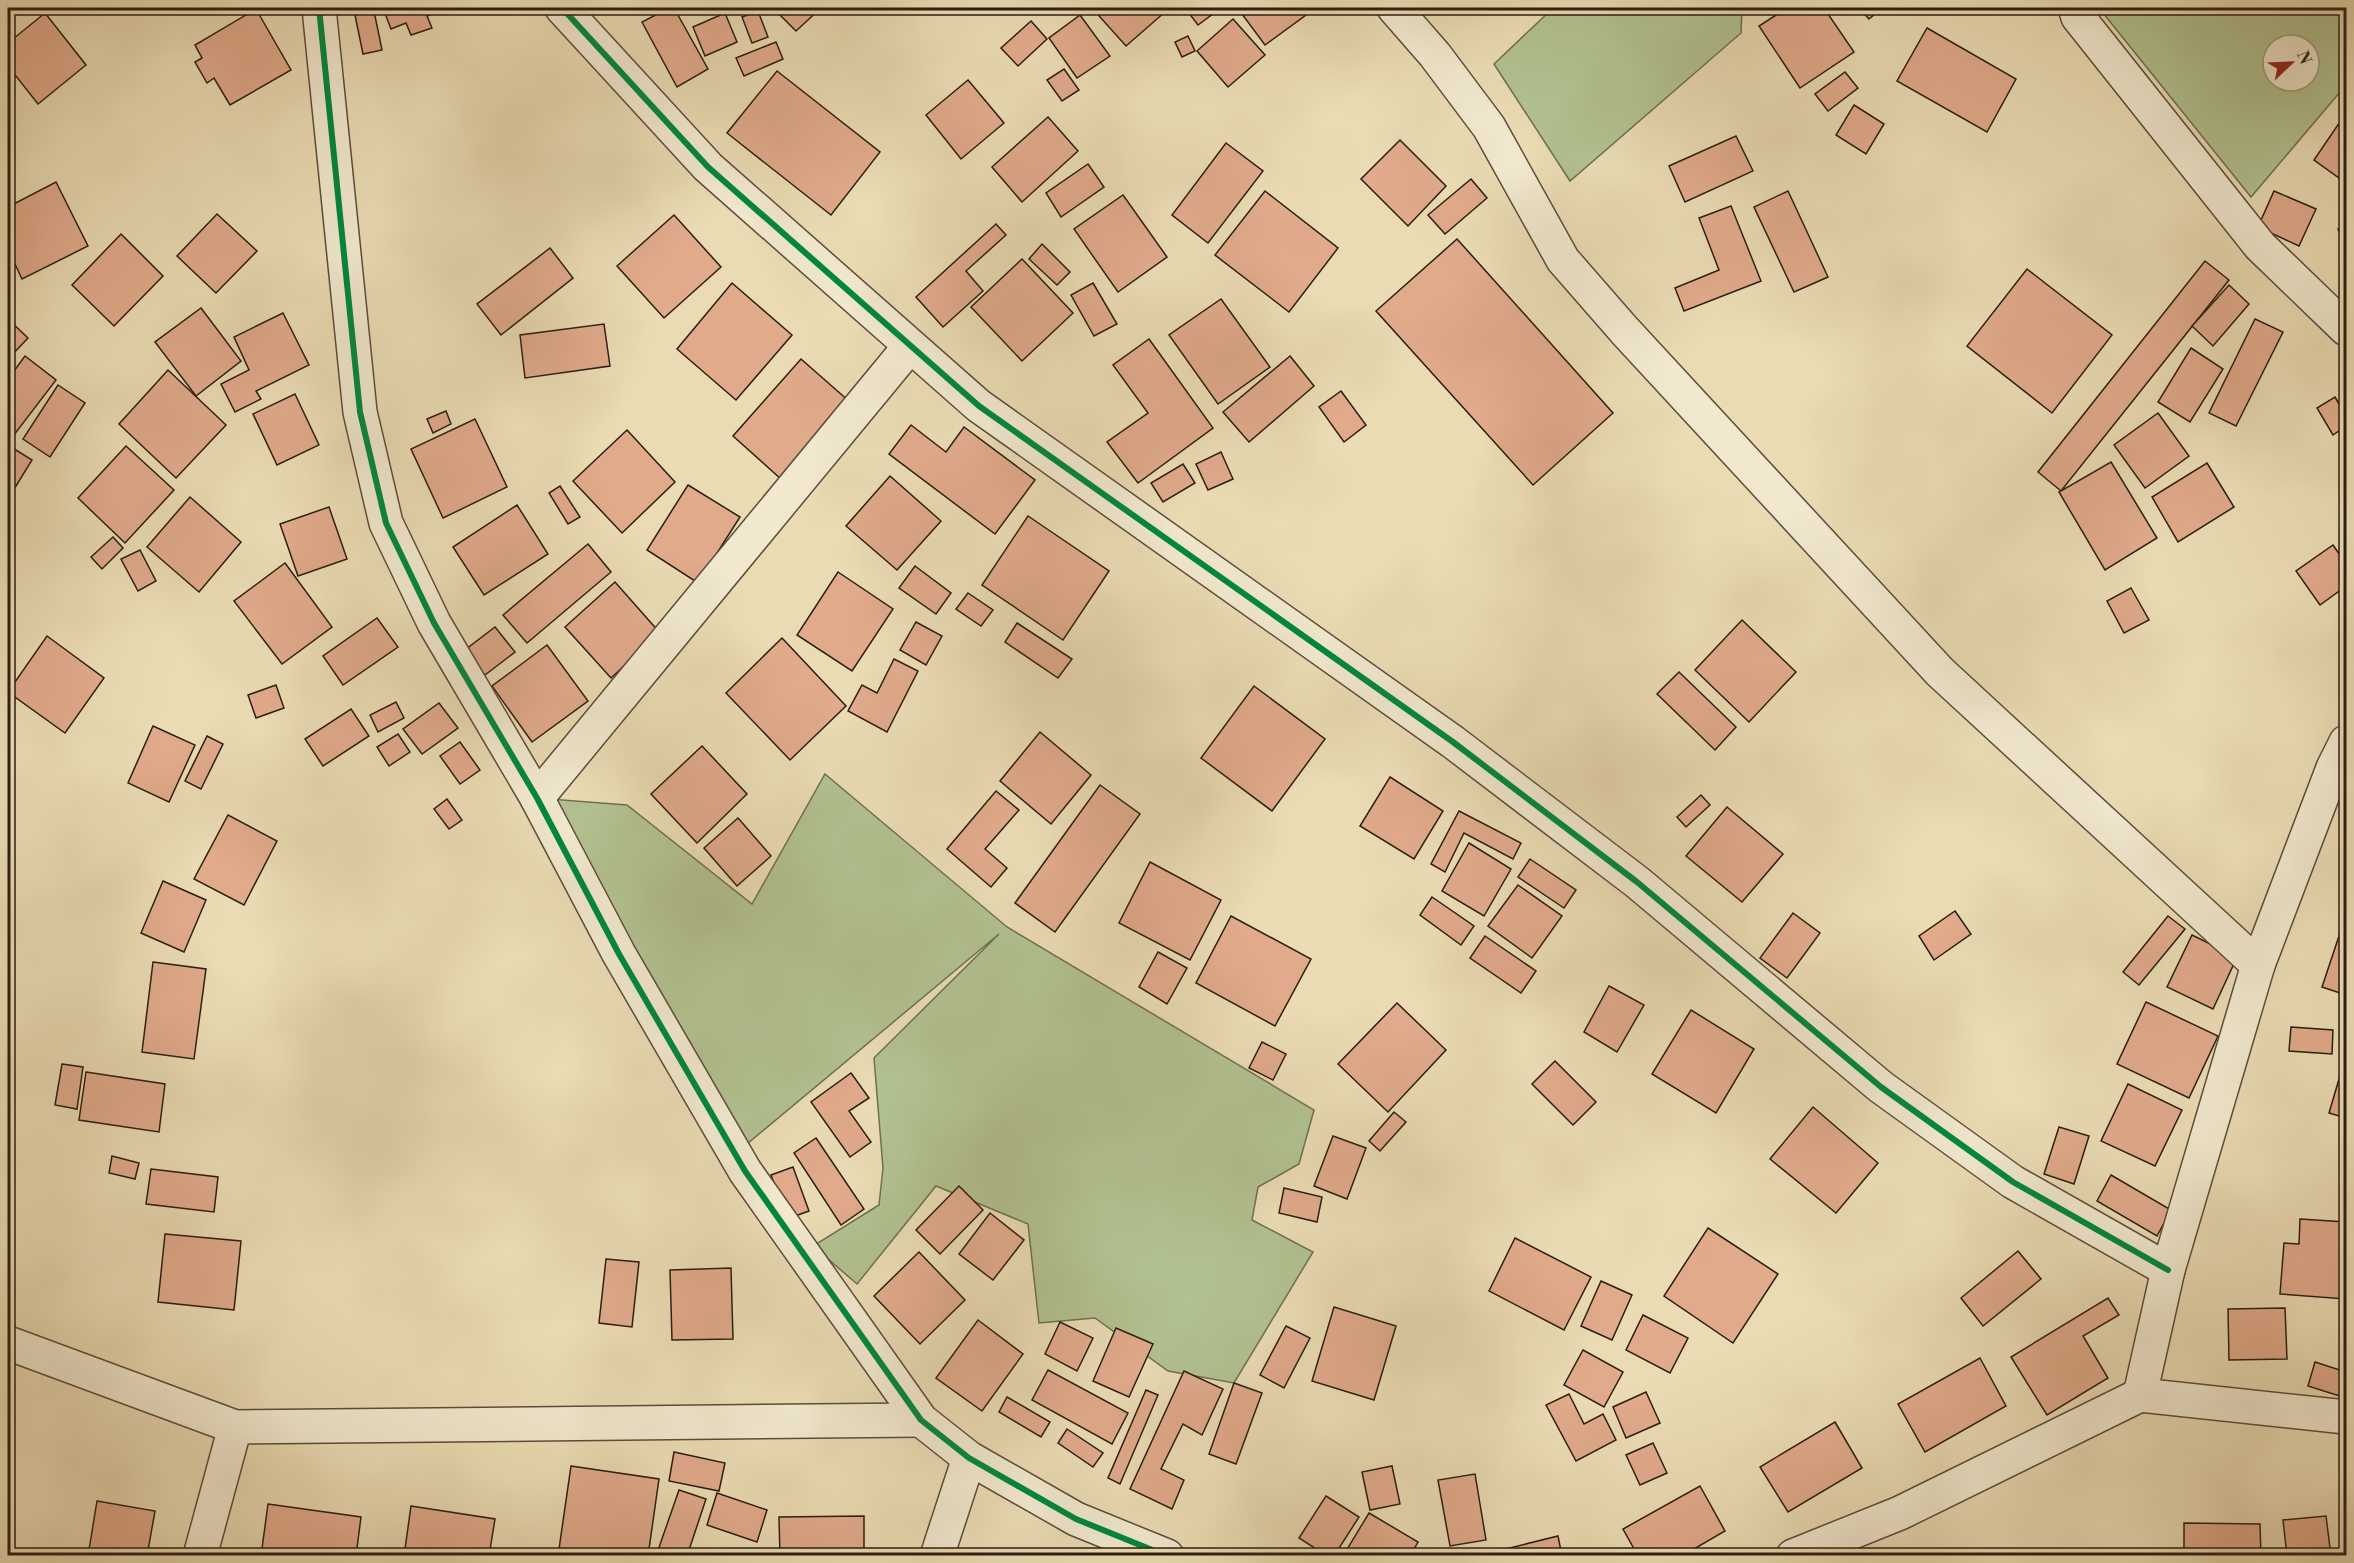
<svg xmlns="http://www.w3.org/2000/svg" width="2354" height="1563" font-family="'Libre Bodoni',serif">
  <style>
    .green { fill: #b2c190; stroke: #6e7052; stroke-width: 1.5; fill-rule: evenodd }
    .building { fill: #e0aa8b; stroke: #2b1e13; stroke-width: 1.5 }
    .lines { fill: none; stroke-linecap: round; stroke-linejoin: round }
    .minor-casing { stroke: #5b4d3b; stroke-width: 36 }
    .minor { stroke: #f1e8ce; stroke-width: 33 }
    .cycleway-casing { stroke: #f1e8ce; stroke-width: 10 }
    .cycleway { stroke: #00873e; stroke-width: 6 }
  </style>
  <rect width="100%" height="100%" fill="#eadbb3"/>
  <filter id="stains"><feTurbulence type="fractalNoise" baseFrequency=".00333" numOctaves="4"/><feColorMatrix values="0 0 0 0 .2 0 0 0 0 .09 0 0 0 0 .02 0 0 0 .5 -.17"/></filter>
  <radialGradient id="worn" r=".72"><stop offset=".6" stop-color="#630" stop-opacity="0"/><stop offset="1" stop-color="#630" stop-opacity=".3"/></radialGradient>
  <g class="green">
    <path d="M1553,8H1742L1741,33L1570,181L1494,64Z"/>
    <path d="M2099,8H2346V85L2251,197ZM2273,45H2309V81H2273Z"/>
    <path d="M825,774L1007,927L1314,1110L1299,1164L1258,1187L1252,1220L1313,1252L1234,1383L1168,1371L1095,1318L1039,1323L1028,1224L936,1186L857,1284L813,1246L879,1205L883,1168L874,1058L999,934L735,1154L537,798L627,805L752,904Z"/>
  </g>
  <g class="building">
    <path d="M383,8H450L427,16L432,28L411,35L406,23L391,29Z"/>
    <path d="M669,8H674L708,69L677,87L642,22Z"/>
    <path d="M773,8H821L796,31Z"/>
    <path d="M1092,8H1161L1165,12L1126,46Z"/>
    <path d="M1185,8H1221L1198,25Z"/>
    <path d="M1242,8H1301L1306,15L1265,45L1239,10Z"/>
    <path d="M1787,8H1824L1854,52L1800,88L1759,26Z"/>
    <path d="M1859,8H1882L1869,19Z"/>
    <path d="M256,9L291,70L230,105L214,78L207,83L195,62L202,58L195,45Z"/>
    <path d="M374,11L382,50L363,54L355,15Z"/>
    <path d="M758,11L768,37L752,43L742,17Z"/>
    <path d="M45,13L86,65L38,104L8,66V43Z"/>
    <path d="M725,13L737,42L705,56L693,27Z"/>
    <path d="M1080,15L1110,56L1077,78L1049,38Z"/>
    <path d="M1233,19L1265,55L1228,87L1197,51Z"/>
    <path d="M1031,21L1047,39L1018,66L1001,48Z"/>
    <path d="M1927,28L2016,79L1987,132L1897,81Z"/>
    <path d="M1188,36L1195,51L1182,57L1175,42Z"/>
    <path d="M776,42L783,59L744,76L736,58Z"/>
    <path d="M1064,69L1079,90L1062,101L1047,80Z"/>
    <path d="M777,71L880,152L831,215L727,133Z"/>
    <path d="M1845,72L1858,88L1828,111L1815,94Z"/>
    <path d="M968,80L1004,123L961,159L926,115Z"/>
    <path d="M1854,105L1884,124L1866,154L1836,135Z"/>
    <path d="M2346,113V183L2314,160Z"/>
    <path d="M1048,117L1078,151L1022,202L992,167Z"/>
    <path d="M1736,136L1753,171L1685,202L1669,166Z"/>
    <path d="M1400,140L1446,186L1408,226L1361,179Z"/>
    <path d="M1226,143L1263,171L1208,243L1172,215Z"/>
    <path d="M1088,164L1104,187L1061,217L1046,193Z"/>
    <path d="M1471,179L1487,198L1445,234L1428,215Z"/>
    <path d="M56,182L88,246L22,279L8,249V207Z"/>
    <path d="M1265,191L1338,248L1289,312L1215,255Z"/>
    <path d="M1788,191L1828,277L1794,292L1754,207Z"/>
    <path d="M2274,191L2316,209L2299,246L2258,227Z"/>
    <path d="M1123,195L1167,257L1118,292L1074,229Z"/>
    <path d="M1731,206L1761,281L1684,311L1675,288L1719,270L1699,218Z"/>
    <path d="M217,214L257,251L216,293L177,256Z"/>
    <path d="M674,215L721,267L664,318L617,266Z"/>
    <path d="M996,224L1006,235L966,271L983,291L943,327L916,297Z"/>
    <path d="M2346,225V245H2345L2338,229Z"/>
    <path d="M121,234L163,276L114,326L72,285Z"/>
    <path d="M1457,239L1613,413L1533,485L1376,311Z"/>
    <path d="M1042,244L1070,272L1057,285L1029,259Z"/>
    <path d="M550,248L573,278L501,335L477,304Z"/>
    <path d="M1022,259L1073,313L1022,361L971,307Z"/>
    <path d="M2205,261L2229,280L2061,491L2038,472Z"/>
    <path d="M2027,269L2112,335L2052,413L1967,346Z"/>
    <path d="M732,283L792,335L736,400L677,349Z"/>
    <path d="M1093,283L1117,324L1094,336L1071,295Z"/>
    <path d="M2229,285L2249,304L2213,346L2192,326Z"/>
    <path d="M1221,299L1270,367L1218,404L1169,335Z"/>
    <path d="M201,308L241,361L196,396L155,342Z"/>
    <path d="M283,313L309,365L256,391L261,399L235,412L221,384L249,370L234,337Z"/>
    <path d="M8,319L28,338L8,359Z"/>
    <path d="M2255,319L2283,332L2236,426L2209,413Z"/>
    <path d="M604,324L610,366L525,378L520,335Z"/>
    <path d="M1149,339L1213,428L1138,483L1107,442L1148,413L1113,365Z"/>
    <path d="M2191,348L2223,369L2190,422L2158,402Z"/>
    <path d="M25,356L56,380L14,435L8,430V379Z"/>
    <path d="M1290,356L1314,386L1249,442L1223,412Z"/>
    <path d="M801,359L850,402L782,480L733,436Z"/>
    <path d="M168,370L226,425L176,478L119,424Z"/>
    <path d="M58,385L85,403L50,457L23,439Z"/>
    <path d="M1341,391L1366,425L1344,442L1319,407Z"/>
    <path d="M295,394L319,445L277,465L253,414Z"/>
    <path d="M2335,397L2346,416V426L2333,435L2317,408Z"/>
    <path d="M446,411L451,424L433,433L427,419Z"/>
    <path d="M2158,413L2189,456L2145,488L2114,445Z"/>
    <path d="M475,419L507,487L443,518L411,449Z"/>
    <path d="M911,425L946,452L964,427L1035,480L995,534L889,454Z"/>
    <path d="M627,430L675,482L622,533L573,481Z"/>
    <path d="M8,445L32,460L8,499Z"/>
    <path d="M126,446L174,490L125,543L78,498Z"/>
    <path d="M1221,452L1233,479L1208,490L1196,464Z"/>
    <path d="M2111,462L2157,538L2105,570L2059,492Z"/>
    <path d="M2207,463L2234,507L2178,542L2152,497Z"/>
    <path d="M1183,464L1195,483L1163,502L1151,483Z"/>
    <path d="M890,476L941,521L897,570L846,526Z"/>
    <path d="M688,485L740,517L698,583L647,550Z"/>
    <path d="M560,486L580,517L568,524L549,493Z"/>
    <path d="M190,497L241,542L199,592L147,547Z"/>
    <path d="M517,505L548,554L484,595L453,547Z"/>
    <path d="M329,507L347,559L298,576L280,524Z"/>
    <path d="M1028,516L1109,571L1063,640L982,585Z"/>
    <path d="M113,537L123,548L102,569L91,557Z"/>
    <path d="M588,544L611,572L527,643L503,615Z"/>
    <path d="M2333,545L2346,564V586L2320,605L2296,571Z"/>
    <path d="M140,550L156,581L138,591L121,559Z"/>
    <path d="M285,563L332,627L282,664L234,601Z"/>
    <path d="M915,566L951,593L936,614L899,588Z"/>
    <path d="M838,572L893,609L852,671L797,635Z"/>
    <path d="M615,582L660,633L611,678L565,627Z"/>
    <path d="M2131,588L2149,620L2124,633L2107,601Z"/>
    <path d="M968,593L993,610L981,626L956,609Z"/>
    <path d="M377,618L398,647L343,685L323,656Z"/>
    <path d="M1742,620L1796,672L1749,722L1695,670Z"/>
    <path d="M916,622L942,636L926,665L900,650Z"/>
    <path d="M1017,623L1072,659L1058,678L1005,642Z"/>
    <path d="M495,627L515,652L485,675L465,650Z"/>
    <path d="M47,636L104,678L65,733L8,692Z"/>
    <path d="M782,638L846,706L790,760L726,693Z"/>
    <path d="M547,645L588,701L532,742L492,686Z"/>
    <path d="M894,659L918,671L887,732L848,711L862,685L877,693Z"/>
    <path d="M1679,672L1736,727L1715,750L1657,694Z"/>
    <path d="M276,685L284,708L256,718L248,695Z"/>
    <path d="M1254,686L1325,739L1272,811L1201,758Z"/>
    <path d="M396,702L404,718L378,732L370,715Z"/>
    <path d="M439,703L458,728L422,754L403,729Z"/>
    <path d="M351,709L369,736L323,766L305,739Z"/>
    <path d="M153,726L195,745L169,802L128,783Z"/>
    <path d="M1040,732L1091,775L1051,824L1000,781Z"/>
    <path d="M398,734L410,752L389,766L377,747Z"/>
    <path d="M207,736L223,744L201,789L185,781Z"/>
    <path d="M460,742L480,770L460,784L440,756Z"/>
    <path d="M702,746L747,794L697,843L651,794Z"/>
    <path d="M1390,777L1443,811L1414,859L1360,826Z"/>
    <path d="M1100,785L1140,814L1055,932L1015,903Z"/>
    <path d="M996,791L1019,810L985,849L1007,868L991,887L947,849Z"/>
    <path d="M1701,795L1710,805L1686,827L1677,817Z"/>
    <path d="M447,799L462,820L449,829L434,809Z"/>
    <path d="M1727,807L1783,854L1742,902L1686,856Z"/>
    <path d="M1459,811L1521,843L1513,859L1464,833L1445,872L1431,864Z"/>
    <path d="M228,815L277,841L244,905L194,879Z"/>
    <path d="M738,818L771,856L737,886L704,848Z"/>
    <path d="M1469,843L1511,869L1484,916L1442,891Z"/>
    <path d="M1530,859L1576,890L1564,908L1518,877Z"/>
    <path d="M1150,862L1221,900L1190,960L1119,923Z"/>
    <path d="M163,881L206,900L184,952L141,933Z"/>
    <path d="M1518,885L1562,916L1532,958L1488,926Z"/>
    <path d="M1432,897L1474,926L1461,945L1420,915Z"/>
    <path d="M1955,911L1971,934L1934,960L1919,936Z"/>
    <path d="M1793,913L1820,933L1787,978L1760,958Z"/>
    <path d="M1231,916L1311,959L1275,1026L1196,983Z"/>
    <path d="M2168,916L2185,929L2139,985L2123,972Z"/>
    <path d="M2341,930L2346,932V995L2322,987Z"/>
    <path d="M2192,935L2237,957L2213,1009L2167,987Z"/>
    <path d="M1485,936L1536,971L1521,993L1470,958Z"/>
    <path d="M1158,952L1187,968L1167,1004L1139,987Z"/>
    <path d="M153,962L206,969L194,1059L142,1052Z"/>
    <path d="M1609,986L1644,1005L1617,1052L1584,1032Z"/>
    <path d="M2146,1002L2218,1036L2189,1098L2117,1064Z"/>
    <path d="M1397,1003L1446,1050L1388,1112L1338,1064Z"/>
    <path d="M1691,1010L1754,1049L1716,1113L1652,1074Z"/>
    <path d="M2291,1027L2333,1030L2332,1054L2289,1051Z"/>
    <path d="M1262,1042L1286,1054L1273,1080L1249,1068Z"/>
    <path d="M1555,1061L1596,1102L1573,1125L1532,1084Z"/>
    <path d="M62,1064L83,1067L77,1109L55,1105Z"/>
    <path d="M2342,1069L2346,1070V1118L2329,1113Z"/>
    <path d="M86,1072L165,1084L159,1132L79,1120Z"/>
    <path d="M851,1073L869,1098L849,1111L871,1142L850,1157L811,1102Z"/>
    <path d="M2128,1084L2182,1110L2155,1166L2101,1141Z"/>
    <path d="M1813,1107L1878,1163L1836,1213L1770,1159Z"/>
    <path d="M1394,1112L1406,1122L1380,1151L1369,1141Z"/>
    <path d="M2059,1127L2089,1136L2074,1184L2044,1174Z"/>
    <path d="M1333,1136L1366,1148L1347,1199L1314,1186Z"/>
    <path d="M816,1138L864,1209L841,1225L794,1153Z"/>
    <path d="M112,1156L139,1163L135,1179L109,1173Z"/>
    <path d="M793,1167L809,1211L787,1219L771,1175Z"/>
    <path d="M151,1169L218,1177L214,1212L146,1204Z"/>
    <path d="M2111,1175L2171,1210L2157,1236L2097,1201Z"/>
    <path d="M959,1186L983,1210L940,1254L916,1230Z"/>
    <path d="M1284,1188L1322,1197L1317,1222L1279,1213Z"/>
    <path d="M990,1213L1024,1240L993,1280L959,1254Z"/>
    <path d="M2300,1219L2346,1222V1299L2280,1294L2284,1243L2299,1244Z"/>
    <path d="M1708,1228L1778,1274L1733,1343L1664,1296Z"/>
    <path d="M165,1234L241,1241L234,1310L158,1302Z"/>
    <path d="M1515,1238L1591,1277L1564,1330L1489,1291Z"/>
    <path d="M2018,1251L2041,1279L1983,1326L1961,1298Z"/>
    <path d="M919,1252L965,1300L920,1344L874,1296Z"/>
    <path d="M606,1259L639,1262L632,1327L599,1323Z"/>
    <path d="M731,1268L733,1339L672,1340L670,1270Z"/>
    <path d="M1601,1281L1632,1295L1612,1340L1581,1326Z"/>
    <path d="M2108,1298L2119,1315L2083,1336L2108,1378L2047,1415L2011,1357Z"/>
    <path d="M1334,1307L1396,1326L1374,1400L1312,1381Z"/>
    <path d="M2285,1308L2287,1359L2229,1360L2228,1309Z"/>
    <path d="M1643,1315L1688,1338L1670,1373L1626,1350Z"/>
    <path d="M978,1320L1023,1354L982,1411L936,1378Z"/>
    <path d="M1060,1322L1093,1338L1077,1371L1045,1354Z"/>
    <path d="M1286,1326L1310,1338L1284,1388L1260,1375Z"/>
    <path d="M1116,1328L1153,1344L1129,1397L1093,1381Z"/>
    <path d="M1583,1350L1623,1372L1604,1407L1564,1385Z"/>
    <path d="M1980,1358L2006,1406L1925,1452L1898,1404Z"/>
    <path d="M2315,1362L2346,1372V1398L2308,1386Z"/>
    <path d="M1048,1370L1128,1413L1112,1444L1032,1400Z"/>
    <path d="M1184,1371L1223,1389L1202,1435L1183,1424L1161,1469L1184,1480L1172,1509L1130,1489Z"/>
    <path d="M1234,1383L1262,1393L1236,1464L1209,1454Z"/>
    <path d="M1146,1390L1158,1395L1120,1484L1108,1478Z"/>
    <path d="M1646,1392L1660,1423L1626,1438L1613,1407Z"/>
    <path d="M1569,1394L1584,1424L1603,1414L1616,1440L1576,1461L1546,1405Z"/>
    <path d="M1007,1397L1050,1422L1041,1437L999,1412Z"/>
    <path d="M1835,1422L1862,1468L1788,1512L1760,1467Z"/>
    <path d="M1067,1429L1103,1453L1093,1467L1058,1443Z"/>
    <path d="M1653,1443L1667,1473L1640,1485L1626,1455Z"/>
    <path d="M674,1452L725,1463L719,1491L669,1481Z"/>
    <path d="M571,1466L659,1479L648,1556H558Z"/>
    <path d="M1392,1466L1400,1504L1370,1510L1362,1472Z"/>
    <path d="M1475,1474L1486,1540L1450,1546L1438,1480Z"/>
    <path d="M1700,1486L1725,1531L1682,1556H1638L1623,1529Z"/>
    <path d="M679,1490L706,1499L687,1556H656Z"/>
    <path d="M717,1493L767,1510L757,1542L707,1525Z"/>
    <path d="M1326,1496L1359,1517L1334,1556H1327L1299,1538Z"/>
    <path d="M97,1501L155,1511L147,1556H88Z"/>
    <path d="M268,1504L361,1517L356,1556H261Z"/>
    <path d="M411,1506L495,1519L489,1556H404Z"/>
    <path d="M1369,1513L1418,1542L1410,1556H1343Z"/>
    <path d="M864,1516V1556H780L779,1517Z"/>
    <path d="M2326,1516L2331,1556H2287L2283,1520Z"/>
    <path d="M2184,1523L2260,1524L2261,1556H2184Z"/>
    <path d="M1558,1536L1562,1556H1477Z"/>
  </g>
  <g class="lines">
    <defs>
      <g id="minor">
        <path d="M319,8L360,412L386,523L434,623L537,798L619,954L745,1171L921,1420L969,1458L1076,1519L1167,1556"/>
        <path d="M562,8L708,167L979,406L1453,742L1637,882L1881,1087L2013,1182L2168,1270"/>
        <path d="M1394,8L1435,55L1489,127L1563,260L1625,331L1940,672L2258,965"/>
        <path d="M2075,8L2078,17L2260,246L2346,329"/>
        <path d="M537,798L910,346"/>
        <path d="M8,1343L235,1427L921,1420"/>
        <path d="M2140,1395L2168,1270L2258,965L2333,768L2346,742"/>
        <path d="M200,1556L235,1427"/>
        <path d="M937,1556L969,1458"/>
        <path d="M1793,1556L1900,1513L2140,1395L2346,1417"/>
      </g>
    </defs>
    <use href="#minor" class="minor-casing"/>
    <use href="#minor" class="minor"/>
    <defs>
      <g id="cycleway">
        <path d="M319,8L360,412L386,523L434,623L537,798L619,954L745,1171L921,1420L969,1458L1076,1519L1167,1556"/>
        <path d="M562,8L708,167L979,406L1453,742L1637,882L1881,1087L2013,1182L2168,1270"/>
      </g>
    </defs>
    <use href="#cycleway" class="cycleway-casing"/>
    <use href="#cycleway" class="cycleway"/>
  </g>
  <rect width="2354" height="1563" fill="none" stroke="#eadbb3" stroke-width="30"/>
  <rect x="9" y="9" width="2336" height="1545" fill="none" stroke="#2b1e13" stroke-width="3"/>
  <rect x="15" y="15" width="2324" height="1533" fill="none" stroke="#2b1e13" stroke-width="1.5"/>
  <g transform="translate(2291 63) rotate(67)"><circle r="28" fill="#f1e8ce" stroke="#a29783" stroke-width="1.5"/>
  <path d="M0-4.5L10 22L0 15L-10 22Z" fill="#8f2418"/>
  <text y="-9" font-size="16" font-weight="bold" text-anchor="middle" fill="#2b1e13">N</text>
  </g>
  <rect width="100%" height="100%" filter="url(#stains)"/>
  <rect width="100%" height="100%" fill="url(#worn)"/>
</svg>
